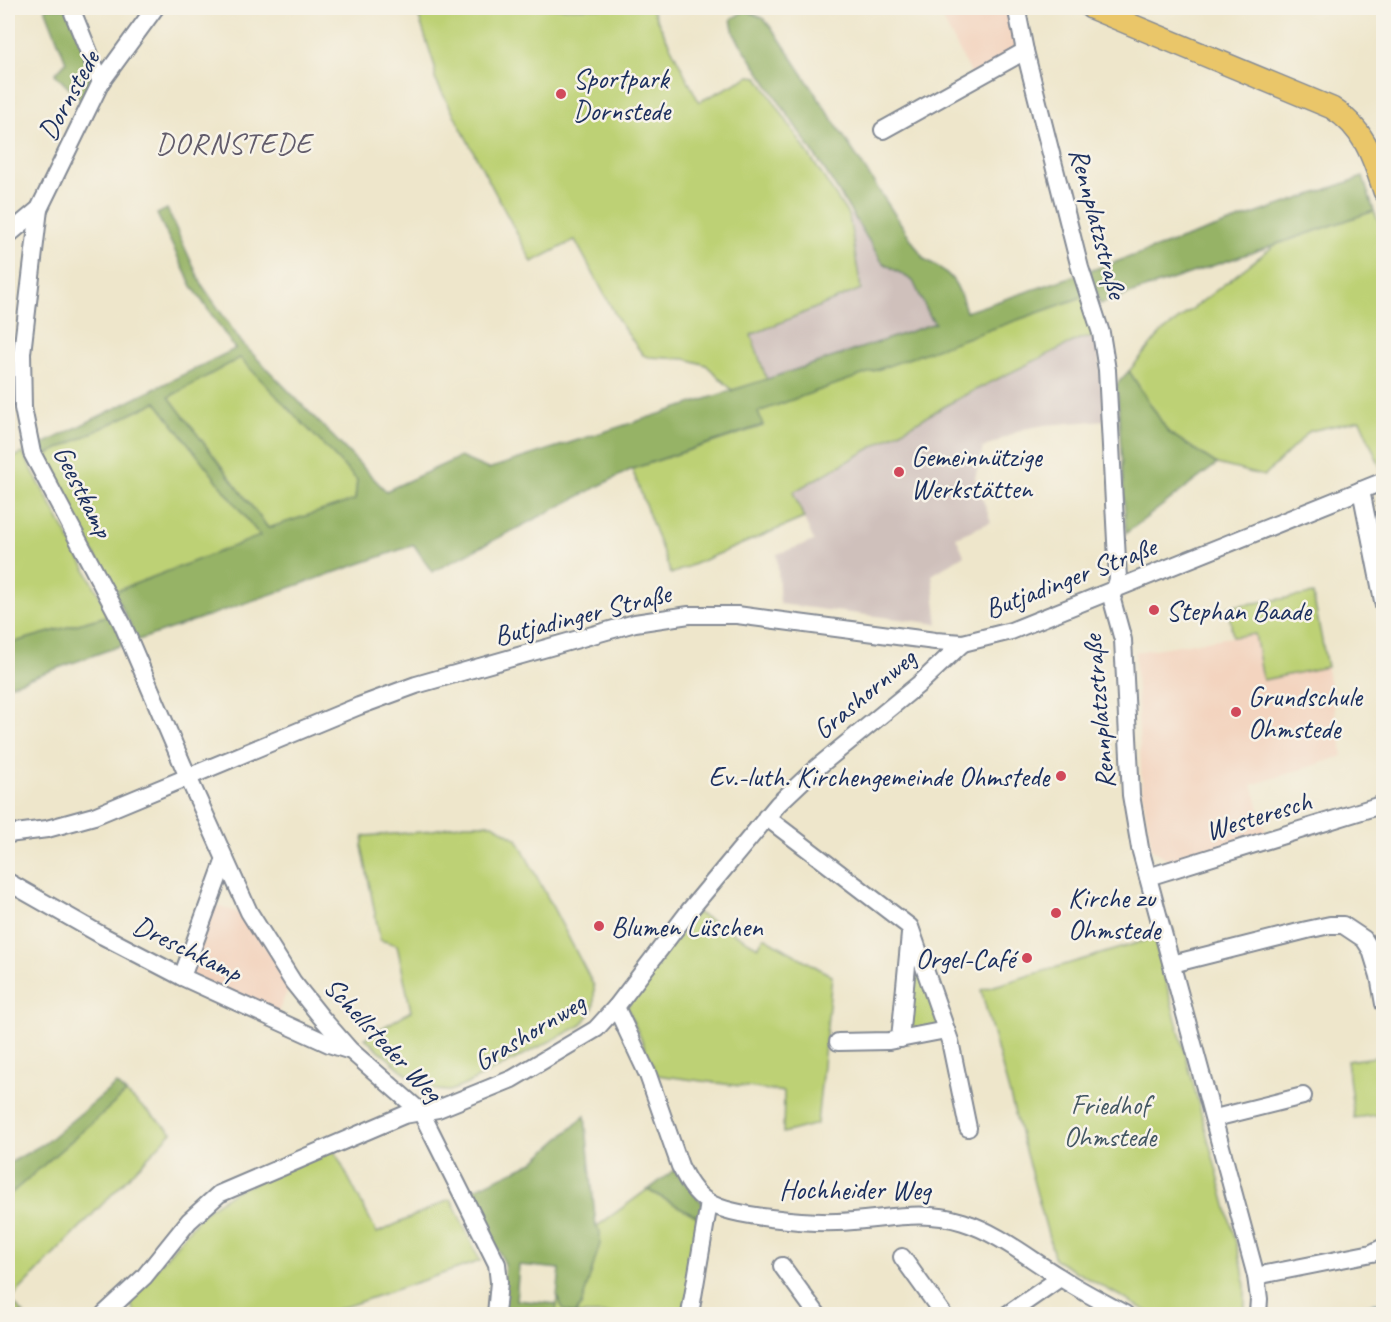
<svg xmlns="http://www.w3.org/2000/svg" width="1391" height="1322" font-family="Caveat,sans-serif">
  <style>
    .built { fill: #f3d4bf }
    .industrial { fill: #cfc0bb }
    .green { fill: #bdd175; stroke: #6c806a; stroke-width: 1.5 }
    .forest { fill: #96b366; stroke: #587162; stroke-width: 1.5; fill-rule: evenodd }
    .water { fill: #47a9c6; stroke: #316c92; stroke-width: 1.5 }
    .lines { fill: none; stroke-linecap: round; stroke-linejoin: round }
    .minor-casing { stroke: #848a94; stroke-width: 20 }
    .major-casing { stroke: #848a94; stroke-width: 24 }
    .minor { stroke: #fff; stroke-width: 16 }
    .major { stroke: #eac669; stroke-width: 21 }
    .poi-dot { fill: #d1495b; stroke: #f7f3e8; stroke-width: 2 }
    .labels { text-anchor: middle; stroke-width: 5; stroke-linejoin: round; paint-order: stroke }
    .poi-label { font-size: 28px; fill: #1b2f5e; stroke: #f7f3e8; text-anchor: start }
    .street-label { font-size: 28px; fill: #1b2f5e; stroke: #f7f3e8 }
    .park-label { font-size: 28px; fill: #445864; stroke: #f7f3e8 }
    .neighbourhood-label { font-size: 30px; letter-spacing: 1.5px; fill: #625c6b; stroke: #f7f3e8 }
  </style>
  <rect width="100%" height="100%" fill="#f7f3e8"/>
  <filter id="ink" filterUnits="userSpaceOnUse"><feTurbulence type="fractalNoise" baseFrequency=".0167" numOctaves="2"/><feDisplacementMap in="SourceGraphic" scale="12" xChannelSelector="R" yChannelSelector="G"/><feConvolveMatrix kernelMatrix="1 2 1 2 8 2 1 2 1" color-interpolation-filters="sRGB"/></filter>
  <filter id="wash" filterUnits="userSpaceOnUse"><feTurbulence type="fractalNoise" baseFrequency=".008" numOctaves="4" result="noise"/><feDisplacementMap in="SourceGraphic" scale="24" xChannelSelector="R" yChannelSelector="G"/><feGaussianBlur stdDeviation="1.35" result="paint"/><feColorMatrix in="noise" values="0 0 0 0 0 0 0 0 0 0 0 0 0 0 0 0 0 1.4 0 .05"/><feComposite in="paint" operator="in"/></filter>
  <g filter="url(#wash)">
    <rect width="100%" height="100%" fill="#eee6cb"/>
    <g class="built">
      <path d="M948,8H1008L1017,50L972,75L943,20Z"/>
      <path d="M1313,594L1343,756L1252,785L1266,833L1171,861L1152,850L1142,791L1135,652L1232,637L1228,607Z"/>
      <path d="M213,904L245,915L290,985L277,1014L188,974Z"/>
    </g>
    <g class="industrial">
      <path d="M852,214L882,262L913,281L929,315L936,323L767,380L750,335L860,289L849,216Z"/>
      <path d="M1097,337L1105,420L1045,425L1023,429L983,448L975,478L991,522L956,537L964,555L932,575L938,624L780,604L777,554L814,541L792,492L963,396L1079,339Z"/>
    </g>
    <g class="green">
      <path d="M416,8H651L699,102L750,76L758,77L849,216L861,289L751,335L767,380L732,390L706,365L686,359L648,357L643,355L620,323L575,240L532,262L435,79V67Z"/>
      <path d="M1374,211L1384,235L1383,473L1360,420L1310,431L1264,476L1217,464L1168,432L1129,371L1160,334L1275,245Z"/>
      <path d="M1085,296L1097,337L1079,339L963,396L793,492L804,518L671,574L632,469L763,426L757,412Z"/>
      <path d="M240,357L357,480L355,500L269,529L169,397Z"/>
      <path d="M156,402L261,537L114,592L44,456Z"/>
      <path d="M23,453L110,615L8,644V460Z"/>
      <path d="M1313,594L1327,667L1263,680L1255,634L1233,637L1228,607Z"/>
      <path d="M464,824H493L517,839L594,986C595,1008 595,1010 580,1026L465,1085L450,1091L436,1090L419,1085L365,1038L411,1011L397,945L380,940L362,846L364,836L423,832Z"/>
      <path d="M696,912L758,947L764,937L832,976L817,1124L783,1133L784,1092L657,1075L627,1007Z"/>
      <path d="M1154,938L1242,1265L1245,1286V1314H1152L1055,1260L981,990Z"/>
      <path d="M913,948L940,1026L905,1033Z"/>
      <path d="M1383,1056V1114L1354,1118L1347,1061Z"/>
      <path d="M126,1093L172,1132L10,1300L24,1314H8V1196Z"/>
      <path d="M334,1150L377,1233L451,1199L480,1261L324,1314H136L129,1301L204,1212L235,1191Z"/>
      <path d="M647,1190L702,1219L686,1314H556L557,1297L564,1310L596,1227Z"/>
    </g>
    <g class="forest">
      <path d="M45,8H67L97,81L85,105L55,74L66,62Z"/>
      <path d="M746,10L764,19L777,35L924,259C952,273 958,282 966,312L1077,275L1085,296L758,412L763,425L632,469L432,572L414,545L138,640L114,592L260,536L156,402L44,456L39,446L235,349L192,286L157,214L167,209L202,285L242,343L386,491L460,457L488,469C637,421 787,374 935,323L929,315L913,281L882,262L830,178L734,34L731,19ZM240,358L357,480L355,500L268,528L169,397Z"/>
      <path d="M1363,177L1374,211L1100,304L1089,271Z"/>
      <path d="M1129,371L1168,432L1217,464L1126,533L1117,384Z"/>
      <path d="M110,615L125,644L8,686V644Z"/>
      <path d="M116,1084L126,1093L8,1196V1164L45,1143Z"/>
      <path d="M585,1116L596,1227L600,1231V1244L581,1306L575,1314L564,1310L557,1297L560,1269L519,1265L516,1300L557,1304L556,1314H500L505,1264L468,1192L533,1162Z"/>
      <path d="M674,1170L705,1206L702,1219L648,1190Z"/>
    </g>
    <path class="water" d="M1383,1302V1314H1323Z"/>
  </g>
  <g filter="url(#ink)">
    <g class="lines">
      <defs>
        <g id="minor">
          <path d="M71,8L101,82"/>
          <path d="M1019,8L1018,16L1025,51L1080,268L1101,333L1107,370L1118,579L1112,600L1123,640L1131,795L1140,848L1256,1276L1259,1299L1258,1314"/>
          <path d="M883,130L1025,51"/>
          <path d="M39,209L22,353L23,408L32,453L122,623L188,777L249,912L293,982L321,1017L350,1050L421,1112L497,1264L499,1282L496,1314"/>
          <path d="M8,235L39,209L101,82L155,8"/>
          <path d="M1361,490L1384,606"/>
          <path d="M766,817L910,927L950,1041L968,1128"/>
          <path d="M8,834L47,829L94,816L359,706L416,685L635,623L689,615H737L935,641L963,643L1011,631L1384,481"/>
          <path d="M1148,877L1384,804"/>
          <path d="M8,882L103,936L182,977L329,1044L348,1050"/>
          <path d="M1172,964L1307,930L1330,925H1343L1364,939L1371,950L1379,976L1384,1004"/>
          <path d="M182,977L225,859"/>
          <path d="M616,1007L648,1075L680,1166C687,1180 694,1193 708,1202C731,1217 808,1223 837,1222C880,1221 920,1208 963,1222C998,1233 1027,1257 1058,1276C1079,1290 1103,1302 1125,1314"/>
          <path d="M900,1039L910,934"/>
          <path d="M838,1042L889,1041L946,1030"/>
          <path d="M1215,1118L1303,1096"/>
          <path d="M902,1257L943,1314"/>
          <path d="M782,1266L817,1314"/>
          <path d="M1256,1276L1372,1253L1384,1247"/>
          <path d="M104,1314L144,1277L189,1221L219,1194L404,1115L438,1109L512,1079L596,1029L616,1007L689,911L778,804L814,770L918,685L963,643"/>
          <path d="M690,1314L709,1203"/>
          <path d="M1008,1314L1060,1278"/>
        </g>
        <path id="major" d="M1091,8L1332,108C1364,128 1373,157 1384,191"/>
      </defs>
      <use href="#minor" class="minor-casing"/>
      <use href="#major" class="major-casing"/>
      <use href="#minor" class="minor"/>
      <use href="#major" class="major"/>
    </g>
  </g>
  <g class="poi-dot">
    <circle cx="561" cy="94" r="6"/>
    <circle cx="899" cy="472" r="6"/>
    <circle cx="1154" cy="610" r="6"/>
    <circle cx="1236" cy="712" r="6"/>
    <circle cx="1061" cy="776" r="6"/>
    <circle cx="1056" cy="913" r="6"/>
    <circle cx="599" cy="926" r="6"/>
    <circle cx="1027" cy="958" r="6"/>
  </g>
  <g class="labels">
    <g class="poi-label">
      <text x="573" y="88">Sportpark<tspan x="573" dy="32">Dornstede</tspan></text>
      <text x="911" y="466">Gemeinnützige<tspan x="911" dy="32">Werkstätten</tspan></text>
      <text x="1166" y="620">Stephan Baade</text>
      <text x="1248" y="706">Grundschule<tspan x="1248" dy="32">Ohmstede</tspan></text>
      <text x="1049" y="786" text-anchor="end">Ev.-luth. Kirchengemeinde Ohmstede</text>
      <text x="1068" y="907">Kirche zu<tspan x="1068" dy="32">Ohmstede</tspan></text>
      <text x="611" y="936">Blumen Lüschen</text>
      <text x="1015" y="968" text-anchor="end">Orgel-Café</text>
    </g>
    <g class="street-label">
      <text transform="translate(68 95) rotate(-61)" y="10">Dornstede</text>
      <text transform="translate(1099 223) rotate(75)" y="10">Rennplatzstraße</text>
      <text transform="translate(84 491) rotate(63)" y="10">Geestkamp</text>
      <text transform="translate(1070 577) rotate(-21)" y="10">Butjadinger Straße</text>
      <text transform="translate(582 614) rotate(-14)" y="10">Butjadinger Straße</text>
      <text transform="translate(864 693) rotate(-40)" y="10">Grashornweg</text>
      <text transform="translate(1098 712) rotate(-95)" y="10">Rennplatzstraße</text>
      <text transform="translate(1258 815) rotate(-17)" y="10">Westeresch</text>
      <text transform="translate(188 948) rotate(26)" y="10">Dreschkamp</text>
      <text transform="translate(529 1031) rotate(-31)" y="10">Grashornweg</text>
      <text transform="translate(384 1039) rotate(47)" y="10">Schellsteder Weg</text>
      <text x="855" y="1199">Hochheider Weg</text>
    </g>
    <g class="park-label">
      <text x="1110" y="1114">Friedhof<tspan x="1110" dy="32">Ohmstede</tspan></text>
    </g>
    <g class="neighbourhood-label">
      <text x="234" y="153">DORNSTEDE</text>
    </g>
  </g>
  <rect width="1391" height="1322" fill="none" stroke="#f7f3e8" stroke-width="30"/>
</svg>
